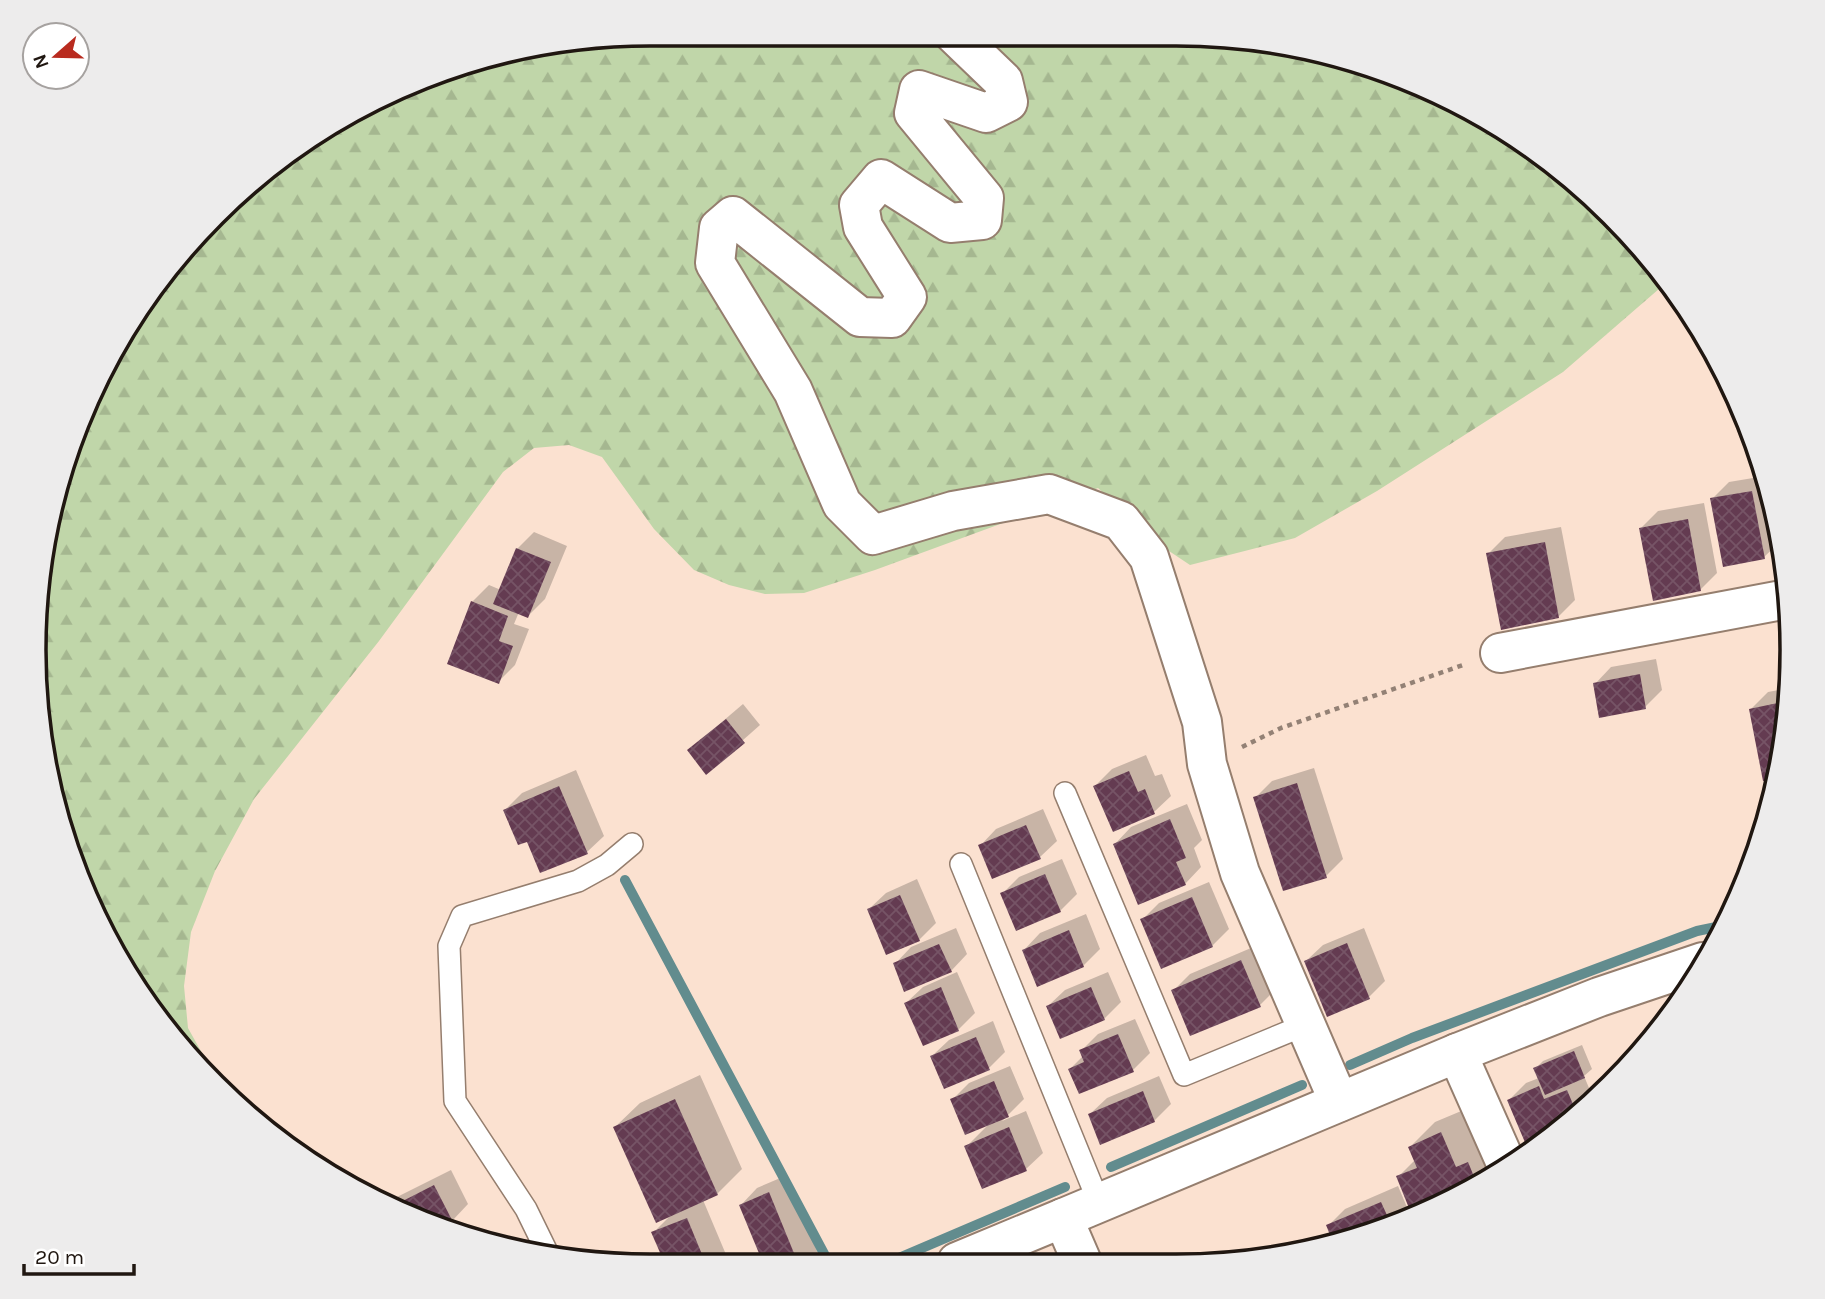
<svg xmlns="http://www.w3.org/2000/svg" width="1825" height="1299" font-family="Karla,sans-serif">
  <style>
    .forest { fill: url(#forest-firs) }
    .shadow { fill: #0003 }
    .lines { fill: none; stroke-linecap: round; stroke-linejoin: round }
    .stream { stroke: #628c8e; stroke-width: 10 }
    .building { fill: url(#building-cross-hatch) }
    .service-casing { stroke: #957e6e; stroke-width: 24 }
    .minor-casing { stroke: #957e6e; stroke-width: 42 }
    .tertiary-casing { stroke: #957e6e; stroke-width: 42 }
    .path { stroke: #938175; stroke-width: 4.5; stroke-dasharray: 5 5; stroke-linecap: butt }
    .service { stroke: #fff; stroke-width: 21 }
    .minor { stroke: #fff; stroke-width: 38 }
    .tertiary { stroke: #fff; stroke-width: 38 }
    .rim { fill: none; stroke: #201711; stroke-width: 3.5 }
  </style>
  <defs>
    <pattern id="forest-firs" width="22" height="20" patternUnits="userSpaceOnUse" patternTransform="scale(1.75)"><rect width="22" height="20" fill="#c0d6a9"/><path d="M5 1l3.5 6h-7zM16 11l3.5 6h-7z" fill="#a5b790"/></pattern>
    <pattern id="building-cross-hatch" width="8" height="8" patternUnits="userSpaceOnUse" patternTransform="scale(1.75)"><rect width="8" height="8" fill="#643b51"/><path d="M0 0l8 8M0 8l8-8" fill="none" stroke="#765466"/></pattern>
  </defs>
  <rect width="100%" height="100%" fill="#fbe1d0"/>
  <path class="forest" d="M650,33H1176L1296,45L1484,116L1639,243L1667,282L1563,372L1377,491L1295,538L1190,565L1163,547L1098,488L875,570L804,593L765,594L729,585L694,570L654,529L602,457L569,445L534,448L503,472L379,641L254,799L215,871L191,932L184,986L188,1028L222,1089L186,1056L97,922L39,730V569L97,377L186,243L307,137L490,54Z"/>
  <g class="shadow">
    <path d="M1765,476L1780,542L1764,557L1712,499L1729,482Z"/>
    <path d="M1704,503L1717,573L1700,590L1641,528L1658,511Z"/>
    <path d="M1561,527L1575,600L1558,617L1488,554L1505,537Z"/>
    <path d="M534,532L567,546L545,599L528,616L519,612L514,624L529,629L515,665L498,682L472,602L489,585L501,590L517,549Z"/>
    <path d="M1656,659L1662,690L1645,707L1595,684L1611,667Z"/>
    <path d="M1790,688V690L1776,777L1751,709L1768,692Z"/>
    <path d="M743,704L760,725L707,772L689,750Z"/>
    <path d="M1146,755L1155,776L1162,774L1171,796L1154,812L1095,786L1112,769Z"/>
    <path d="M1314,768L1343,859L1326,876L1255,798L1272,781Z"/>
    <path d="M576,770L604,836L587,852L528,839L505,810L522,793Z"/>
    <path d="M1187,804L1202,840L1194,848L1201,867L1185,884L1115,844L1131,827Z"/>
    <path d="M1043,809L1057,841L1040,857L980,846L996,829Z"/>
    <path d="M1062,859L1077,894L1060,911L1002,894L1019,877Z"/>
    <path d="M917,879L936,923L919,940L869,909L886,893Z"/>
    <path d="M1209,882L1229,929L1212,946L1142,920L1159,903Z"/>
    <path d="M1086,914L1100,949L1083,966L1024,950L1040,933Z"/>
    <path d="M956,928L967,954L951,971L895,964L911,947Z"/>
    <path d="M1364,928L1385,981L1369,997L1306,961L1323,945Z"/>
    <path d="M1258,945L1276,989L1260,1005L1173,991L1190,974Z"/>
    <path d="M957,972L975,1013L958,1030L906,1003L923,987Z"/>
    <path d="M1108,972L1121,1002L1104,1019L1048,1006L1065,990Z"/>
    <path d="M1135,1019L1150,1053L1133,1070L1070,1069L1083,1056L1081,1051L1098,1034Z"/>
    <path d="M993,1021L1005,1052L989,1068L932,1056L949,1040Z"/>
    <path d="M1582,1045L1592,1069L1584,1076L1594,1100L1582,1113L1528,1146L1509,1100L1526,1083L1539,1078L1535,1069L1543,1061Z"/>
    <path d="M1010,1066L1024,1099L1002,1121L1026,1111L1043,1153L1026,1169L966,1147L989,1124L952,1100L969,1083Z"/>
    <path d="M700,1075L742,1169L717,1194L703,1200L730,1264H666L653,1233L672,1214L615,1127L640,1103Z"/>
    <path d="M1159,1076L1171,1104L1154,1121L1090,1114L1107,1098Z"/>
    <path d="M1466,1109L1494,1168L1415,1217L1398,1177L1415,1160L1410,1147L1435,1122Z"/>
    <path d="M451,1170L468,1204L452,1221L441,1226L388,1206L397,1197Z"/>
    <path d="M785,1176L822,1263H765L741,1205L757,1188Z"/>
    <path d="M1398,1186L1412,1219L1334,1240L1328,1226L1345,1209Z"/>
    <path d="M632,1260L634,1264H621Z"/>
  </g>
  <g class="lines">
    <g class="stream">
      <path d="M625,880L829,1263"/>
      <path d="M1350,1065L1412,1038L1697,931L1726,925"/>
      <path d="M1111,1167L1302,1085"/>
      <path d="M887,1263L1065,1187"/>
    </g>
  </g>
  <g class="building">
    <path d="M1752,491L1765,559L1723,567L1710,498Z"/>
    <path d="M1688,519L1701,591L1653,601L1639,528Z"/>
    <path d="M1545,542L1559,618L1501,630L1486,553Z"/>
    <path d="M516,548L551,562L528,618L493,604Z"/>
    <path d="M471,601L508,616L499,641L513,646L499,684L447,664Z"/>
    <path d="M1640,674L1646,709L1599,718L1593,683Z"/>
    <path d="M1787,701L1776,779L1763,781L1749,709Z"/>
    <path d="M726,719L745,743L706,775L687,750Z"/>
    <path d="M1129,771L1138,792L1145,789L1155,814L1113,832L1093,786Z"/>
    <path d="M1297,783L1327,878L1283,891L1253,797Z"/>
    <path d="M559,786L588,854L540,873L527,842L518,845L503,810Z"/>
    <path d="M1170,819L1186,858L1176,862L1186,885L1138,905L1113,844Z"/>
    <path d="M1026,825L1041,859L992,879L978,845Z"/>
    <path d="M1045,874L1061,912L1016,931L1000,893Z"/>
    <path d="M900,895L920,941L886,955L867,909Z"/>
    <path d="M1192,897L1213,947L1161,969L1140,919Z"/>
    <path d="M1069,930L1084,967L1037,987L1022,950Z"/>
    <path d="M1347,943L1370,999L1327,1017L1304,961Z"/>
    <path d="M939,944L952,972L904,992L893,963Z"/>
    <path d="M1241,960L1261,1007L1190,1036L1171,990Z"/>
    <path d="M941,987L959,1031L923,1046L904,1003Z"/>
    <path d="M1091,987L1105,1020L1060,1039L1046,1006Z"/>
    <path d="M1118,1034L1134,1072L1079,1094L1068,1069L1084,1062L1079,1050Z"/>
    <path d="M976,1037L990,1070L944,1089L930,1056Z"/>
    <path d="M1574,1051L1585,1078L1545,1095L1533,1068Z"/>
    <path d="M994,1081L1009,1117L965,1135L950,1099Z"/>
    <path d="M1539,1086L1544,1099L1567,1090L1578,1116L1527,1147L1507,1100Z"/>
    <path d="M1143,1091L1155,1122L1100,1145L1088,1114Z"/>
    <path d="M675,1099L718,1195L656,1223L613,1127Z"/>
    <path d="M1009,1127L1027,1171L982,1189L964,1146Z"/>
    <path d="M1441,1132L1456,1167L1468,1162L1475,1179L1413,1218L1396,1176L1417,1168L1408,1147Z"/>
    <path d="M434,1185L453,1222L443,1227L391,1207Z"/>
    <path d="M769,1192L798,1263H763L739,1205Z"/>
    <path d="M1381,1202L1391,1224L1332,1240L1326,1225Z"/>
    <path d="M687,1218L706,1264H665L651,1232Z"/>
  </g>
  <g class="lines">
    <defs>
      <g id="service">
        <path d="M1065,793L1184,1075L1305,1025"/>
        <path d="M961,864L1099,1203"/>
        <path d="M548,1254L526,1209L455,1101L449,946L462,916L578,881L607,865L632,844"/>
      </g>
      <g id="minor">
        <path d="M953,33L1003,81L1008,102L986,113L919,90L914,113L984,198L982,220L950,223L881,179L859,205L863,227L907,297L892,318L860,317L733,216L719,228L715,263L793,391L842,504L873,535L953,511L1049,494L1121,521L1149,557L1202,722L1207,764L1240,873L1339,1102"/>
        <path d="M1500,653L1787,599"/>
        <path d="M1457,1053L1505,1161"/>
        <path d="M957,1262L1063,1218L1082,1262"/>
      </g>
      <path id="tertiary" d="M1063,1218L1457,1053L1599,997L1703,962"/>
    </defs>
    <use href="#service" class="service-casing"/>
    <use href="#minor" class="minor-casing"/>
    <use href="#tertiary" class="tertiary-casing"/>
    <path class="path" d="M1242,747L1281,728L1466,664"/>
    <use href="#service" class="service"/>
    <use href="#minor" class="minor"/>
    <use href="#tertiary" class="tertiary"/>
  </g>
  <path d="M0 0H1825V1299H0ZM650 46H1176A604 604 0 0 1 1780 650V650A604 604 0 0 1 1176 1254H650A604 604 0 0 1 46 650V650A604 604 0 0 1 650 46Z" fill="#edecec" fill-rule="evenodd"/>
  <path class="rim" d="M650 46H1176A604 604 0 0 1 1780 650V650A604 604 0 0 1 1176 1254H650A604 604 0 0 1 46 650V650A604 604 0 0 1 650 46Z"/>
  <g transform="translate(56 56) rotate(250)"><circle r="33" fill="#ffffff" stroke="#a6a2a0" stroke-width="2"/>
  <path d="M0-5L12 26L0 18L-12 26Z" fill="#b92b1f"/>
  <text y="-10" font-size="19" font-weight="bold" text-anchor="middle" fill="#201711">N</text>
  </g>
  <path d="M24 1264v10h110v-10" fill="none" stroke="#201711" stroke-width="3.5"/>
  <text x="35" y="1264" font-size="21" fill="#201711" stroke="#ffffff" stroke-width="5" paint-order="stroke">20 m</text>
</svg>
